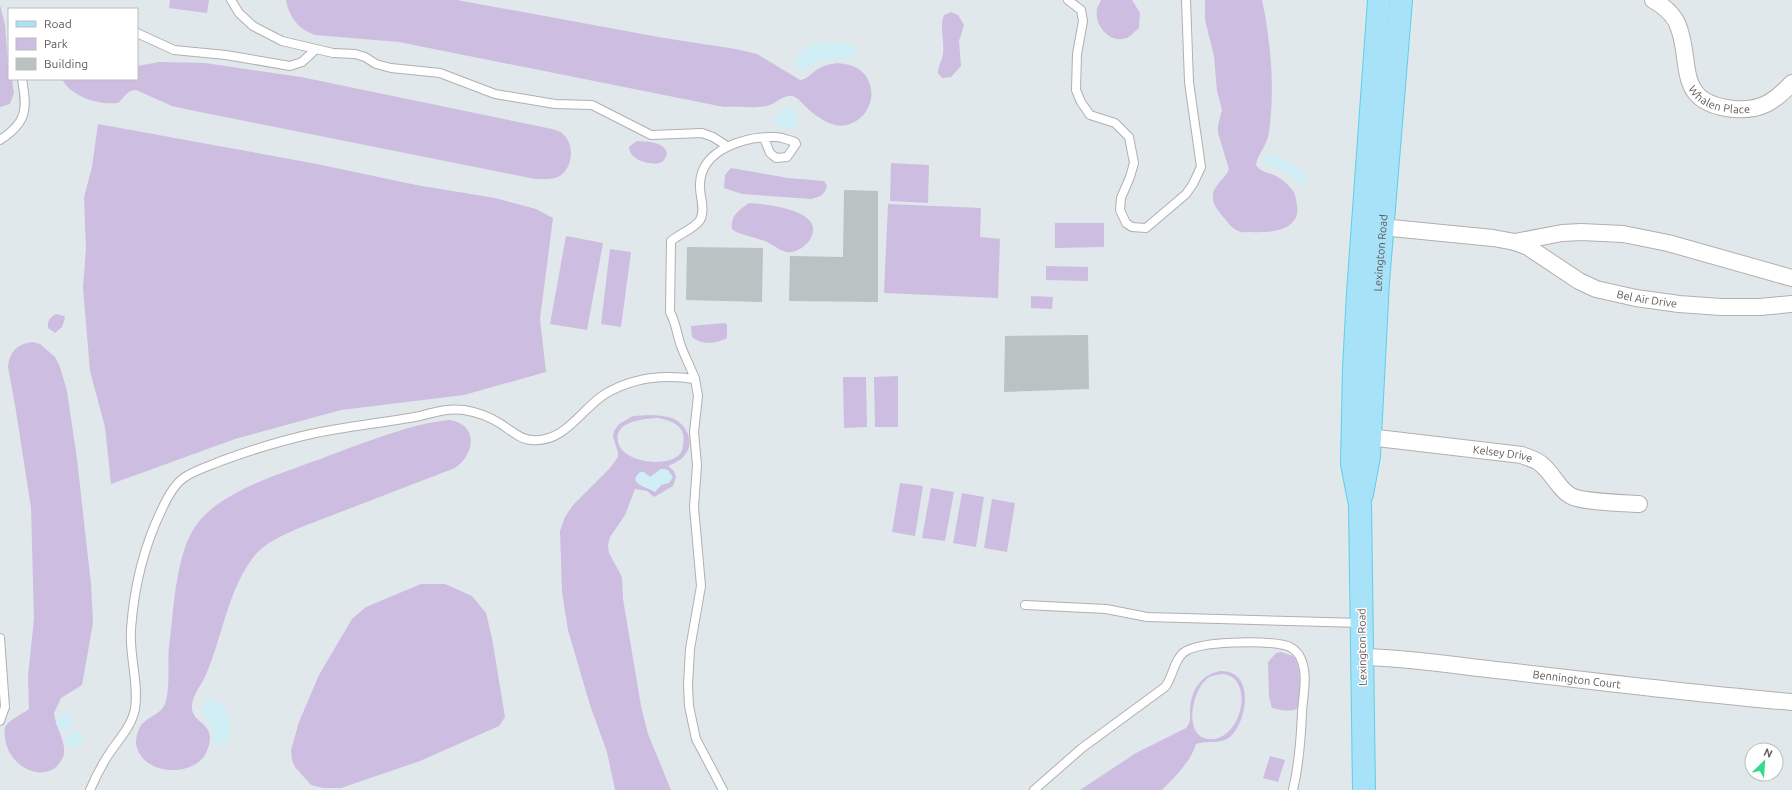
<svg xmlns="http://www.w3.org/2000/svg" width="1792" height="790" font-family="Ubuntu,sans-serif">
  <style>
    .green { fill: #cdbde1; fill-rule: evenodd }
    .sand { fill: #cfeef6 }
    .building { fill: #bac2c3 }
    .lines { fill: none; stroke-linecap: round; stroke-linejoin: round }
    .lane-casing { stroke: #b5aeae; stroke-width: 10 }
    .street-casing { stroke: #b5aeae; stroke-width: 18 }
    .primary-casing { stroke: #5dd0e6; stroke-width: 24 }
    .lane { stroke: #fff; stroke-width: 8 }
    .street { stroke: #fff; stroke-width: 16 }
    .primary { stroke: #a7e2f8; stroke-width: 22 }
    .labels { text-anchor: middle; stroke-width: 3; stroke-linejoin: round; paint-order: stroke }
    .street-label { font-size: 11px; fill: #605959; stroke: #fff }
  </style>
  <rect width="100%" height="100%" fill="#e0e8eb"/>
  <g class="green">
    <path d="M170,0H209L207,13L169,8Z"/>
    <path d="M286,0H457L664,38L736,49L757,54L800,80C808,79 811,73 818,69C825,65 836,62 844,64C879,68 881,115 847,125C832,129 814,115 804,105C801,102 797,97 792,96C783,95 777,102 770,105C759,109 736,106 724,107L399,42L315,35C298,29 289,17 286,0Z"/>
    <path d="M1101,0H1132L1140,13L1139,28C1135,31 1131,36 1127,38C1109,44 1094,25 1097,9C1098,6 1100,3 1101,0Z"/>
    <path d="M1205,0H1262C1271,41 1275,90 1269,132C1268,144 1258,153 1256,165C1262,173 1267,172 1274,175C1281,178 1289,185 1293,191C1296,195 1296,201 1297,205C1301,232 1268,233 1250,232C1245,232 1243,233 1238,231C1232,228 1229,224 1225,219C1220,213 1213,206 1213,198C1212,185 1225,180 1229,169L1218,133V125L1222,110L1217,91L1214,56L1205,20Z"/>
    <path d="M0,5L5,25L9,79H12L14,93L10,104L0,107Z"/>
    <path d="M951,12L958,15L964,25L959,41L961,66L951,77L942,78L938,73C938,66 942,61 943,54C945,41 939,27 944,15Z"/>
    <path d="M160,62L205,63L301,77L552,129C555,130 560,131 563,134C575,145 573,167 560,176C553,180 543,179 535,179L190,110L172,106L136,90C127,90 124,98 118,103C99,105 71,97 62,79H137V66Z"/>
    <path d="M98,124L317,164L416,185L495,198L536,209L553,218L540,319L546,372L464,395L341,410L235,439L111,484L105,427L90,371L83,287L86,249L84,197L92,167Z"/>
    <path d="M637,141C648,142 663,141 667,153C666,157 664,162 660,163C649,166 629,159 629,147Z"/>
    <path d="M891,163L929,165L928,203L890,201Z"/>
    <path d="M731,168L788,178L824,181L827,186C825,195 819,197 811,199L742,194L724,188L725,175Z"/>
    <path d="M749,203C766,204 830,210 809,241C805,246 797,252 791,252C783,253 778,248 771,244C760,238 748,237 736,232L732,229C730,216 739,210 749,203Z"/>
    <path d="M888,204L981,208L980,237L1000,239L998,298L884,293Z"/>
    <path d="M1055,223H1104V247L1055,248Z"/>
    <path d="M566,236L603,243L587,330L550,324Z"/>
    <path d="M610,249L631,252L621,327L601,324Z"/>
    <path d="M1046,266L1088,267V281L1046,280Z"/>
    <path d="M1031,296L1053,297L1052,309L1031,308Z"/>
    <path d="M56,314L64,316L65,318L62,327L55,333L48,328C47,321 50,317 56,314Z"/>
    <path d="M725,323L727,325V338C716,344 701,345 692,337L691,326Z"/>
    <path d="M33,342L40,344L55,357L60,367L67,391L77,459L91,584L93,623L82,685L61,698L54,713C55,726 66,741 64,754C53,790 0,769 5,727C11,718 21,715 29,709L28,676L34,619L31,508L16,411L8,367C9,352 18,343 33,342Z"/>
    <path d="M898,376V427H875L874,377Z"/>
    <path d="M843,377H866L867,427L844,428Z"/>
    <path d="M650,415C657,415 665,416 672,418C687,424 696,443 684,456C680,461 674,463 668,466L674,471L676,477L673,486L654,497L647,491L635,489L625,515L610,537L608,545L609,553L622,577L623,599L641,706L648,734L671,790H615L607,752L590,705L568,630L562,592L560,531L565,517L573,505L609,469L618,457V452L613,437L614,431L619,424L633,416ZM657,418C671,420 687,426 683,444C683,448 682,452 679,455C665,468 622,462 618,442C613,421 644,419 657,418ZM661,469H665L666,483L661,485L655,492L647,487L648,475L650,477Z"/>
    <path d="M450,420C479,425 475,454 455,468L299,528C282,536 263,543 252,559C227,593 222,639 205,677C200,687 191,697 192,709C194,725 218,723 207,751C195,779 140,776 136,743C136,737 138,728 143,723C148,718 156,715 161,710C172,700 167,663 169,647C174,611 175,553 197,524C224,488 288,472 328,456C364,443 412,423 450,420Z"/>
    <path d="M900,483L923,486L915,536L892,532Z"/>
    <path d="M931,488L954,492L945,541L922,538Z"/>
    <path d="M962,493L984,497L976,547L953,543Z"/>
    <path d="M992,499L1015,503L1007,552L984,548Z"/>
    <path d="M421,584H445L472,596L486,613L492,638L505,717L499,726L420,761L341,788H323L311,785L295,767L292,760L291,750L299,722L319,675L352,619L366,607Z"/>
    <path d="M1281,652L1293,656C1302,666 1301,696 1297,709C1288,712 1281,710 1272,708L1269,697L1268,662L1276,653Z"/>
    <path d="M1220,671C1255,670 1248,719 1231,736C1222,745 1207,740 1196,744C1191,761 1175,777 1162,790H1080L1136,753L1186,728C1191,723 1190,717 1190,710C1191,691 1200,675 1220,671ZM1222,674C1256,676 1242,743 1208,739C1182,736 1193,688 1208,678C1212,675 1218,675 1222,674Z"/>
    <path d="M1270,756L1285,760L1278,782L1263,778Z"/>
  </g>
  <g class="sand">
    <path d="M818,42L852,44L856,47V51L850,58L818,62L801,71L795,64C800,51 806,47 818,42Z"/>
    <path d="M787,107L792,108C798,112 798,123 793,129L784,128L772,121L773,118Z"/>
    <path d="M1270,155C1284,155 1297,167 1307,176V183L1300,184L1285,171L1265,164L1262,161L1265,157Z"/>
    <path d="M661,469L668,470L673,477L669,483L661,485L655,492C648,487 626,484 640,472H644L650,477Z"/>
    <path d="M211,700C229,702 233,728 228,742L220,745L214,741C214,728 211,722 202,713C201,706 204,701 211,700Z"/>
    <circle cx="64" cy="722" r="8"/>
    <path d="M76,730L84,735C84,744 77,748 69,746L65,740L67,736Z"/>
  </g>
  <g class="building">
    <path d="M844,190L878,191V302L789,301L790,256L843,257Z"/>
    <path d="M687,247L763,248L762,302L686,300Z"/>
    <path d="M1088,335L1089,389L1004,392L1005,336Z"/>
  </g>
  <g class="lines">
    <defs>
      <g id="lane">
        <path d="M231,0L239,13L253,26L282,41L333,53L355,54L365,57L376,64L391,68L440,73L495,94L555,104L592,105L651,135L702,133L713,137L727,146"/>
        <path d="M1068,0L1081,10L1083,21L1077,54L1076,90L1081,102L1090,115L1115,123L1129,137L1134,163L1130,177L1121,198L1120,210L1126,223L1132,227L1146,228L1186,194L1193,184L1201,167L1189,82L1186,0"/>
        <path d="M137,33L174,50L226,55L290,66L302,62L316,49"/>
        <path d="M0,140C28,122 27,109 22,79"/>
        <path d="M695,379L698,396L694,432L697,465L694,507L701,586L690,649L688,685L689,706L696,739L723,790"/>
        <path d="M1025,605L1106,609L1147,617L1361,623"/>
        <path d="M0,638L5,707L0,721"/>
        <path d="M90,790C96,776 102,764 111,751C120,738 132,725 135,709C139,682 129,656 131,629C134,587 143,548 162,509C167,498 174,484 185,477C196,470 209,466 221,461C251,450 280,441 311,434C347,426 384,423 420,416C435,412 448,408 464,410C477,412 490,417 501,424C510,430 521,440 532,440C565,443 581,409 605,394C633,377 663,374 695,379C691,368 685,357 681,346C677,335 676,323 670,312L671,241C679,234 694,229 700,220C706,209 699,195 700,184C701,149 746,136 775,137C782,137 788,140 795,142L796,144L787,157L776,158L770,153L764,138"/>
        <path d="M1034,790L1082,748L1165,687C1173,677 1173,662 1183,653C1199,640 1265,641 1284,645C1290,646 1296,651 1299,655C1309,672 1303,694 1302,712C1301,739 1299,764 1293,790"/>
      </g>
      <g id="street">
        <path id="s1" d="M1653,0C1662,5 1672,13 1677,23C1694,61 1672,103 1734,109C1761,111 1774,102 1792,83"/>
        <path id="s2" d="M1371,226L1493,238L1515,242L1528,247L1579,281L1596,289L1636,298L1679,304L1721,307H1760L1792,304"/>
        <path d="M1515,242L1562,233L1581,232L1623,234L1668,243L1792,278"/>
        <path id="s3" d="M1360,436L1522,455C1528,458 1536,459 1541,464C1553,473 1558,489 1571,496C1582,502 1624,503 1639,504"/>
        <path id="s4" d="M1362,657C1410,658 1458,666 1506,671C1601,682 1696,694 1792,702"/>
      </g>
      <g id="primary">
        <path id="s5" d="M1362,494L1369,456L1378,282L1401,0"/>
        <path d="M1364,790L1360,505L1352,464L1354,369L1358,293L1379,0"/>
      </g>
    </defs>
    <use href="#lane" class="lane-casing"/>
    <use href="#street" class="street-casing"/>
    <use href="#primary" class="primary-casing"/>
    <use href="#lane" class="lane"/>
    <use href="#street" class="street"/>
    <use href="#primary" class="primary"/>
  </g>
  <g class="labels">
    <g class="street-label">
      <text dy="4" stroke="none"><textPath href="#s1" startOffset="132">Whalen Place</textPath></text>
      <text dy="4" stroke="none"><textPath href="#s5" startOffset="242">Lexington Road</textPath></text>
      <text dy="4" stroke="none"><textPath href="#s2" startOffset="291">Bel Air Drive</textPath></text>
      <text dy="4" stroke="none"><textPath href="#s3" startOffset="144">Kelsey Drive</textPath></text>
      <text transform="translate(1362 647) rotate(-91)" y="4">Lexington Road</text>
      <text dy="4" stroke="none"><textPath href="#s4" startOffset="216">Bennington Court</textPath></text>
    </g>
  </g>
  <rect x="8" y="8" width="130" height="72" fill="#ffffff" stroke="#bfbdbd"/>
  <rect x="16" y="21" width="20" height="6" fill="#a7e2f8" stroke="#bfbdbd"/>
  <text x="44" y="28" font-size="12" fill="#605959">Road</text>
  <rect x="16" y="38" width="20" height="12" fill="#cdbde1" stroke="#bfbdbd"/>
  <text x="44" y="48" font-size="12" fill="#605959">Park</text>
  <rect x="16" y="58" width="20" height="12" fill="#bac2c3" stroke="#bfbdbd"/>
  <text x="44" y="68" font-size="12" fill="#605959">Building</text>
  <g transform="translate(1764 762) rotate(25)"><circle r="19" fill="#ffffff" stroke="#bfbdbd"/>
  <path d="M0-3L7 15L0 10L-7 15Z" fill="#35db8b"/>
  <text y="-6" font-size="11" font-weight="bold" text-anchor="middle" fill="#605959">N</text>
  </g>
</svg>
